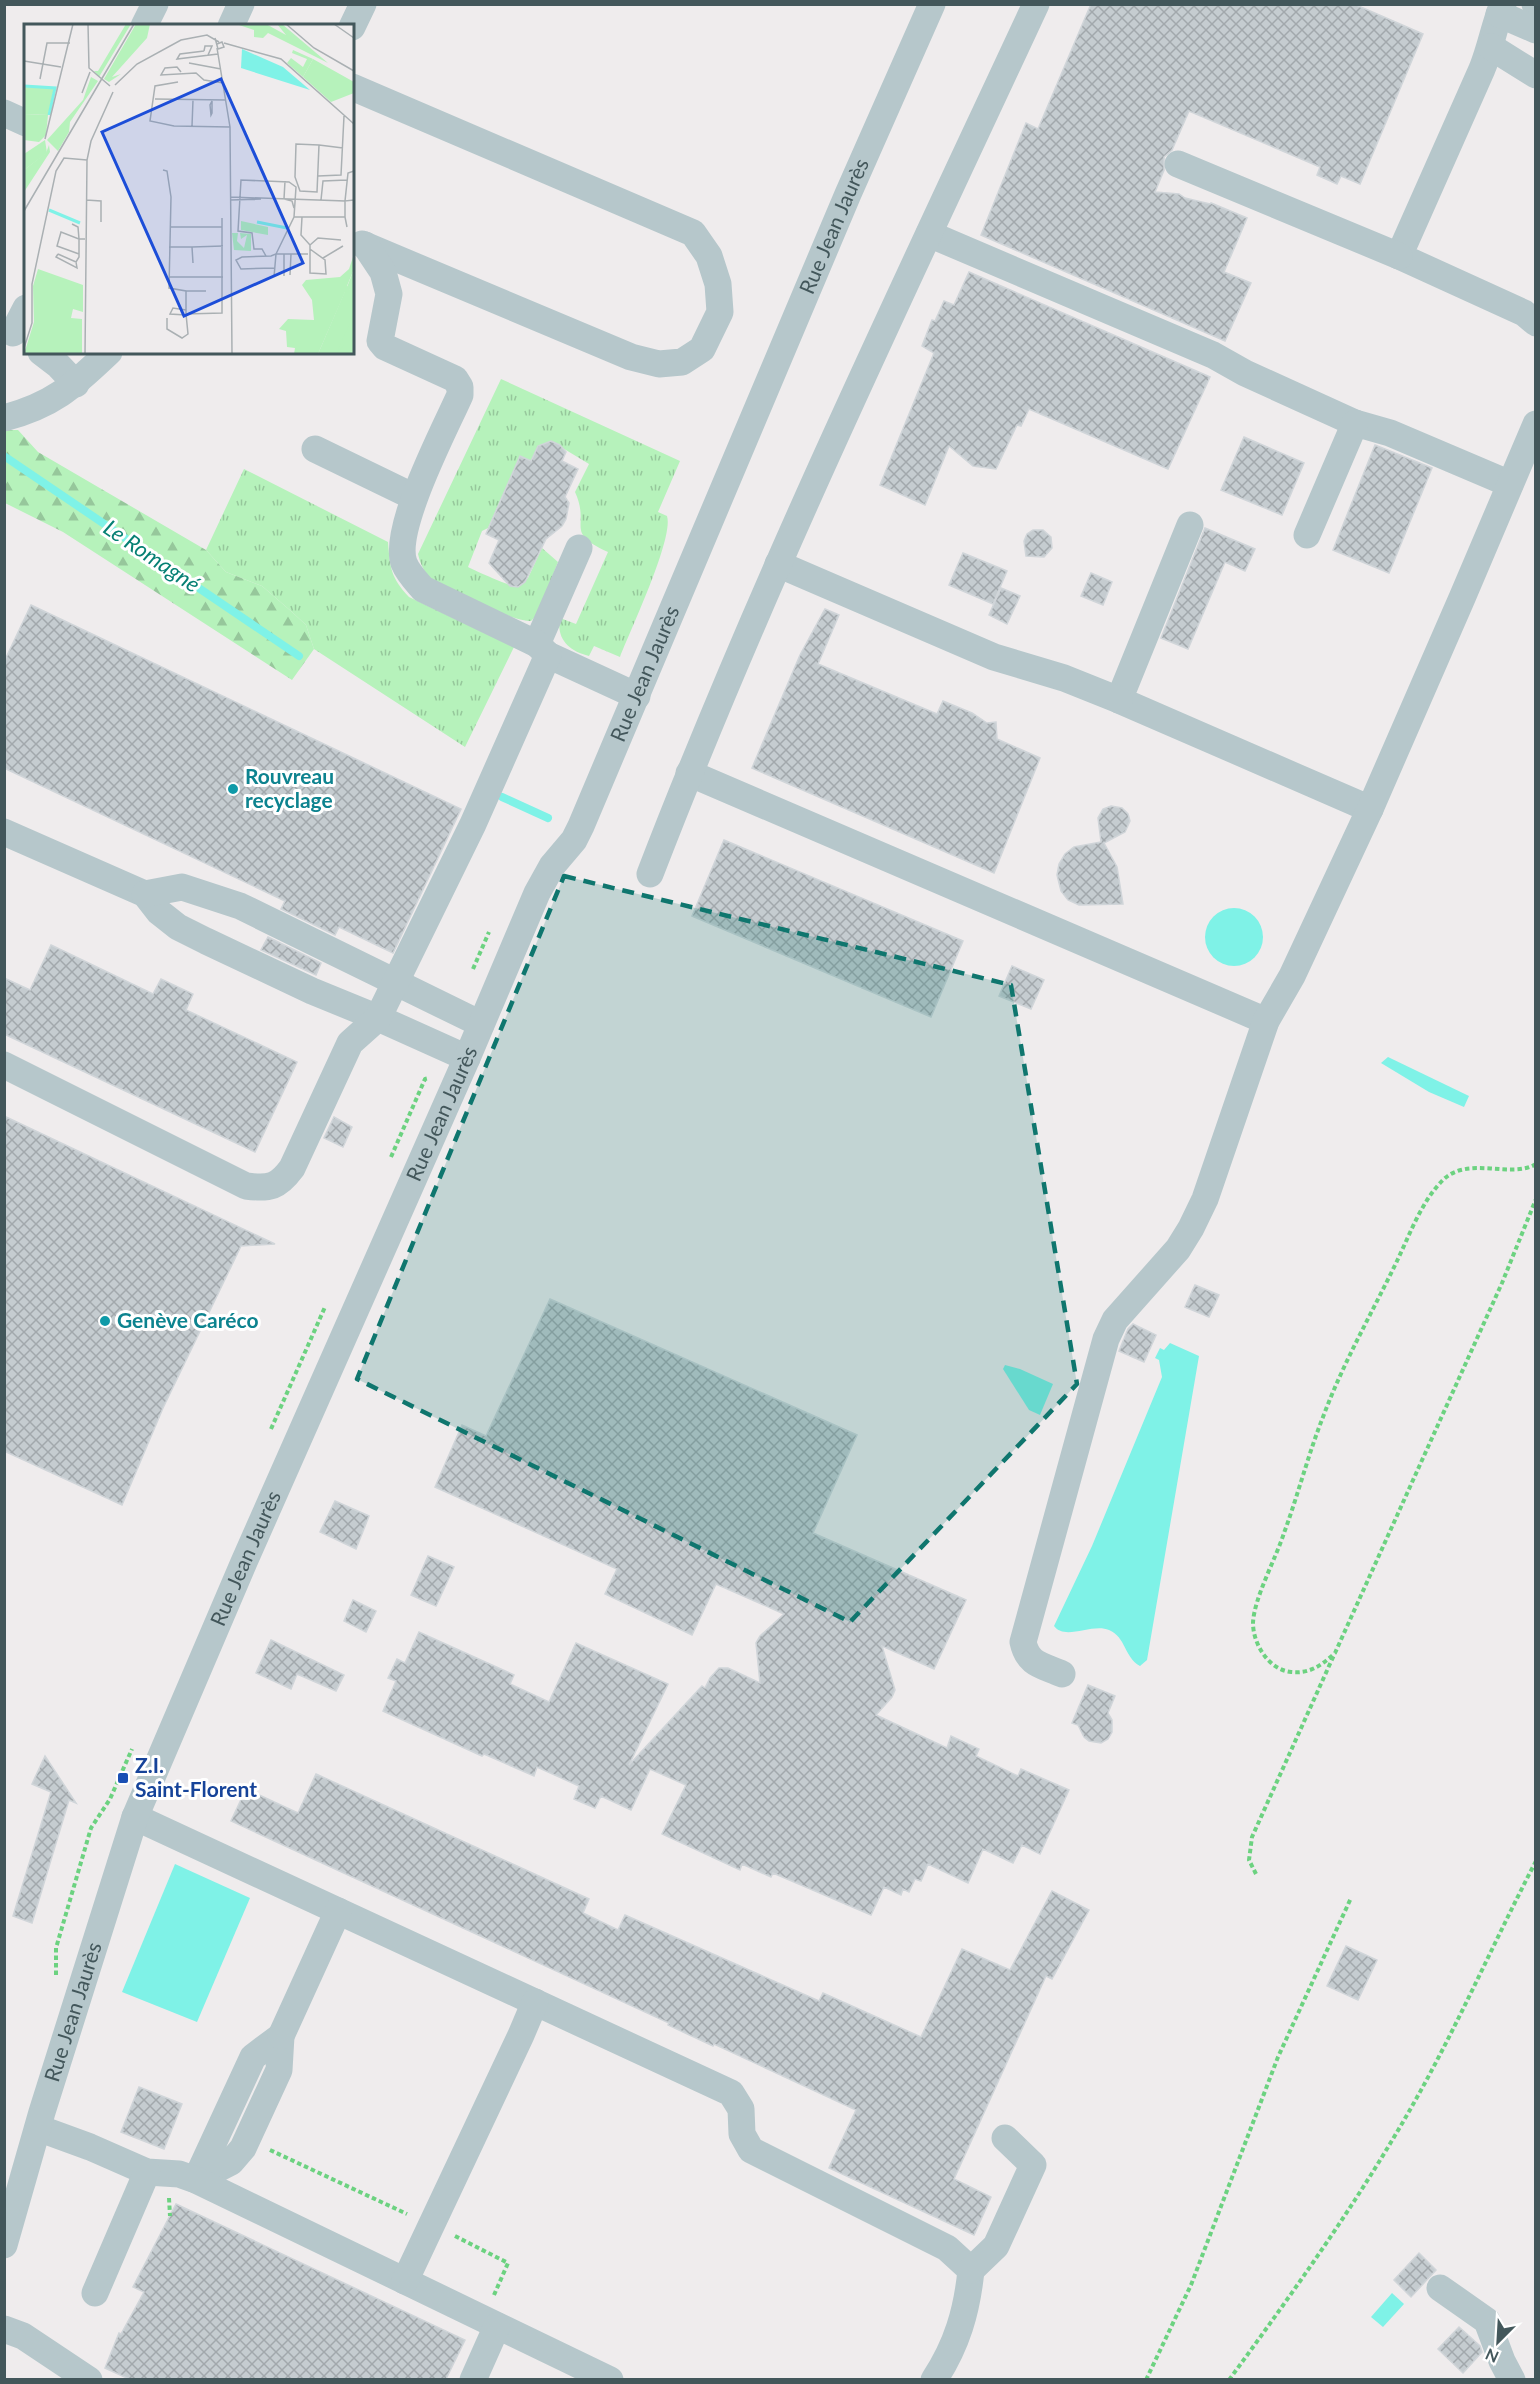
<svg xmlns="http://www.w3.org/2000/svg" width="1540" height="2384" font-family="Lato,sans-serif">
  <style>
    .grass { fill: url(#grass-tufts) }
    .forest { fill: url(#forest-firs) }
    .water { fill: #7ff2e7 }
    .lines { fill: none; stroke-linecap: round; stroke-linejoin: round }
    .stream { stroke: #7ff2e7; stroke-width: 8 }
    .building { fill: url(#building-cross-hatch); stroke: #d0d5d9; stroke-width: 1.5 }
    .path { stroke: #6cd280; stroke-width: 4; stroke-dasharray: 4.5 3; stroke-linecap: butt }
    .minor { stroke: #b6c7cb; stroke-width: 27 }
    .marked { fill: #0f766e; fill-opacity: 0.2; stroke: #0f766e; stroke-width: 4.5; stroke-dasharray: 12 8; stroke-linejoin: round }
    .culture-dot { fill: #0f9aa8; stroke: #fff; stroke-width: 2 }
    .transit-dot { fill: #1a4fb4; stroke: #fff; stroke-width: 2 }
    .labels { text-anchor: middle; stroke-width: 6; stroke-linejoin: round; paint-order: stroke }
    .street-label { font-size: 21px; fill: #43575b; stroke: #fff }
    .culture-label { font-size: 21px; font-weight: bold; fill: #0d838f; stroke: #fff; text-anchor: start }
    .transit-label { font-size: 21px; font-weight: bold; fill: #164399; stroke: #fff; text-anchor: start }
    .water-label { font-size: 22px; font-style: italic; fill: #068074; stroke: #fff }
    .inset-river { fill: none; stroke: #7ff2e7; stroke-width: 3 }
    .inset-road { fill: none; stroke: #aab0b3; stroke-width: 1.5 }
    .view { fill: #1d4ed8; fill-opacity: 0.15; stroke: #1d4ed8; stroke-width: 3 }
    .inset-edge { fill: none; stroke: #43575b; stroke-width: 3 }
  </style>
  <defs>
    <pattern id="grass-tufts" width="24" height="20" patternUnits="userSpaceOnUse" patternTransform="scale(1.5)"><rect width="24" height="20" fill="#b6f2bb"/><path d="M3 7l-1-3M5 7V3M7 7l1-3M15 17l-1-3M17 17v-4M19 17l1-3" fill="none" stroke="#96c79b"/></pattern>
    <pattern id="forest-firs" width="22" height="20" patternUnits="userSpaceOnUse" patternTransform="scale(1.5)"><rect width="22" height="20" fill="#b6f2bb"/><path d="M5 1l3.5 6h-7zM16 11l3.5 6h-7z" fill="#96c79b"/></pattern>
    <pattern id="building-cross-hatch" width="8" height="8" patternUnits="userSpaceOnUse" patternTransform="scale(1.5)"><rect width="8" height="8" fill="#c5ccd0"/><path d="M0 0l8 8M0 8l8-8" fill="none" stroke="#a2a8ac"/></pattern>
  </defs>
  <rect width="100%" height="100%" fill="#efeced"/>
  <g class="grass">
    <path d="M501,379L680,461L658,512L667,516C674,538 630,631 620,657L594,646L589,656C569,651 556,639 560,618L576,624L608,552C563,532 591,527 575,492L589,464L551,441L538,446L531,461L520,456L488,528L482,531L468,567C476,571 511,587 518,587L528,578L542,548L558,562L537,615L531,621C512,621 446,591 431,579C424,572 420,563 418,554Z"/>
    <path d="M244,469L388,542C390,568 391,578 409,597L514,647L465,747L314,649L306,625L292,612L262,586L226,572L206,550Z"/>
  </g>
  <path class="forest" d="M4,430H18L38,452L206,550L226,572L262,586L292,612L306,625L314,649L292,680L63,532L5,503Z"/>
  <g class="water">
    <circle cx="1234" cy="937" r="29"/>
    <path d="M1388,1057L1469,1096L1464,1107L1429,1092L1381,1063Z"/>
    <path d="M1170,1343L1199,1356L1147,1660L1140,1666C1124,1657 1126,1637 1109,1630C1092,1623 1065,1641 1054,1626L1092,1546L1162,1377L1159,1360L1155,1358L1160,1348L1164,1350Z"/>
    <path d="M1005,1365L1020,1369L1053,1384L1040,1415L1029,1410L1003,1369Z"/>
    <path d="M175,1864L250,1898L197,2022L122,1992Z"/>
    <path d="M1392,2293L1404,2304L1383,2327L1371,2317Z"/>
  </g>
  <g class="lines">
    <g class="stream">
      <path d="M4,456L299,656"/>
      <path d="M502,797L548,818"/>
    </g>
  </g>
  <g class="building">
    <path d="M1091,4H1354L1423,34L1360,184L1341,176L1337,184L1317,175L1320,167L1189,111L1172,150L1164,157V170L1155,192L1179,194L1185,198L1210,204L1211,203L1247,218L1224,272L1251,283L1225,341L981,235L1026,123L1038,129Z"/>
    <path d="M969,272L1210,377L1168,469L1029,409L1021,426L1017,425L996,469L973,466L949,446L925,505L880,485L934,353L922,346L932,320L935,321L944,301L954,305Z"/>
    <path d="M1244,437L1304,463L1282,515L1221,490Z"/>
    <path d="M551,441L560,445L566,452L562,461L578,469L565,497L569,503L566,519L562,526L546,539L525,582L518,587L510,586L489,563L499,540L486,534L520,456L531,461L538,446Z"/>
    <path d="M1375,445L1432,468L1389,573L1333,550Z"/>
    <path d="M1205,528L1255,549L1245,571L1225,562L1188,649L1161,638Z"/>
    <path d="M1033,530H1043L1051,537L1052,548L1044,557L1026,556L1024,541L1027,534Z"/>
    <path d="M963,553L1007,571L993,604L949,585Z"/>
    <path d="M1091,573L1112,582L1103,605L1081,596Z"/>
    <path d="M1001,588L1020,596L1007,624L989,615Z"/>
    <path d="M31,605L461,809L393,953L339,927L335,935L281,909L285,901L4,768V662Z"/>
    <path d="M825,609L839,615L818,664L937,714L943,701L972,713L987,723L996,722L997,739L1040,758L994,873L752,768L800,655Z"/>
    <path d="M1111,806L1122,808L1128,814L1130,821L1125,832L1104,843L1117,867L1123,904L1079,905L1068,900L1061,891L1057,875L1059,864L1065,854L1074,847L1101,842L1098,818L1103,809Z"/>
    <path d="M724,840L963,941L931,1017L692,916Z"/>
    <path d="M268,937L321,963L316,975L261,950Z"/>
    <path d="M51,945L153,994L161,979L193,994L186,1010L297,1062L255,1152L4,1034V978L30,990Z"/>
    <path d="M1012,966L1044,980L1031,1009L999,996Z"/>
    <path d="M4,1116L275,1244L241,1246L163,1408L122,1505L4,1451Z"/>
    <path d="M334,1117L352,1127L343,1147L324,1138Z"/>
    <path d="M1195,1285L1219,1295L1209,1317L1185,1307Z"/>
    <path d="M550,1299L857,1435L813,1533L966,1600L934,1669L882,1646L895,1690L892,1697L876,1715L947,1748L951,1736L979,1749L976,1756L1018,1776L1021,1769L1069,1790L1040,1854L1022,1845L1013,1863L983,1849L968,1883L928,1864L921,1881L915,1879L909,1892L903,1889L901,1895L884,1887L871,1915L773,1873L771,1877L742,1864L740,1870L662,1834L686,1785L650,1769L631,1810L601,1796L595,1808L574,1799L579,1786L537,1767L534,1776L484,1754L482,1756L383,1711L396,1681L388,1678L397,1659L405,1663L419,1632L514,1675L510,1684L549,1702L576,1643L668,1684L629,1765L702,1686L705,1688L710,1678L719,1668H728L760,1683L756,1643L760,1636L784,1614L716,1584L692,1635L605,1594L617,1569L435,1487L462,1425L486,1436Z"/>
    <path d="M1133,1324L1156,1335L1144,1362L1119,1351L1128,1329Z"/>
    <path d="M335,1501L369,1516L356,1549L320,1532Z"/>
    <path d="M428,1556L454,1567L436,1606L411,1595Z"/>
    <path d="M353,1600L376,1611L366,1632L344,1621Z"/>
    <path d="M271,1640L344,1675L336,1691L297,1674L291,1689L256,1673Z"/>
    <path d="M1088,1685L1115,1696L1108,1713L1112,1720V1732L1108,1739L1101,1743L1089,1741L1084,1737L1078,1725L1072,1723Z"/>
    <path d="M45,1756L76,1803L69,1800L32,1923L13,1916L51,1792L32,1784Z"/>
    <path d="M316,1774L589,1899L583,1913L618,1930L625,1915L819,2001L823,1993L921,2037L962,1949L1010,1970L1052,1891L1089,1910L1052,1979L1046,1976L954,2179L991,2197L974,2235L829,2168L856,2110L714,2044L713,2046L668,2025L669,2023L231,1821L246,1789L298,1813Z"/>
    <path d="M1346,1946L1377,1960L1358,2000L1327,1986Z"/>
    <path d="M139,2087L182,2104L164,2149L121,2132Z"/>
    <path d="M176,2204L465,2340L446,2379H129L105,2368L119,2333L121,2334L144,2292L133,2287Z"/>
    <path d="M1419,2253L1436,2270L1411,2297L1394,2280Z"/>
    <path d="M1459,2327L1480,2346L1482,2352L1463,2373L1438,2349Z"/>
  </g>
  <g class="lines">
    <g class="path">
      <path d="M473,969L489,932"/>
      <path d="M391,1157L425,1079L429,1078"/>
      <path d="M1536,1164C1511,1179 1469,1156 1444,1179C1422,1200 1410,1234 1397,1261C1372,1313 1343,1363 1323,1417C1308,1455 1298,1495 1284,1533C1276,1558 1254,1598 1253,1623C1253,1644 1269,1670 1291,1672C1310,1674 1322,1665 1335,1653L1502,1283L1536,1199"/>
      <path d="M271,1429L325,1307"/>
      <path d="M1256,1874L1249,1860L1252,1837L1334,1655"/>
      <path d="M56,1975V1948L91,1828L110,1799L132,1749"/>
      <path d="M270,2150L407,2214"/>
      <path d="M169,2198L170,2216"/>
      <path d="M455,2236L508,2263L494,2295"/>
      <path d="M1146,2380L1191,2285L1278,2057L1351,1898"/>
      <path d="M1229,2380C1300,2283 1369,2186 1426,2081C1465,2009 1498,1934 1536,1861"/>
    </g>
    <g class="minor">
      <path d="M1503,4C1494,26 1491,47 1482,69L1399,256L1524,313L1536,323"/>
      <path d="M1535,4L1536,5"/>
      <path d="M1499,14L1536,30"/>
      <path d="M144,26L155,4"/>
      <path d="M231,26L241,4"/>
      <path d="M352,27L363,4"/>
      <path d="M1491,47L1536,75"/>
      <path d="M352,87L693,233L709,256L718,284L720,312L702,349L682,362L659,364L631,357L362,244"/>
      <path d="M4,113L26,123"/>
      <path d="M1178,164L1399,256"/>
      <path d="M929,234L1213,355L1245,373L1355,423L1390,433L1510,484"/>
      <path d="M13,333L26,308"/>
      <path d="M41,352L58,365L76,384"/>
      <path d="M4,418C54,405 73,386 109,352"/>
      <path d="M315,449L414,497"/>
      <path d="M1190,525L1119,700L1370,809"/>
      <path d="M1307,535L1355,423"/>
      <path d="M778,564L994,657L1064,678L1119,700"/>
      <path d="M537,644L579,548"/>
      <path d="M548,655L637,696"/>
      <path d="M689,773L1266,1021"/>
      <path d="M4,832L145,894L159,912L178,927L206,941L312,991L378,1018L467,1058"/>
      <path d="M650,874C764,578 902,292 1036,4"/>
      <path d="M145,894L182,887L240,906L481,1024"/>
      <path d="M4,1065L246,1186C270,1189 278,1187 292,1168L350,1043L378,1018L473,824L548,655L537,644L423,589C416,581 408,573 404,563C392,529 445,429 460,395V387L455,379L385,347L380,341L389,294L383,272L365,245"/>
      <path d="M1062,1674C1042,1665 1028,1665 1023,1642L1106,1339L1115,1320L1178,1249L1191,1228L1205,1199L1266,1021L1292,976L1370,809L1462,598L1536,424"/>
      <path d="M135,1817L731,2093L741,2109L742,2134L751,2150L947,2248L971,2270C967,2311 957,2345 934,2380"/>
      <path d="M281,2036L279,2070L243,2148L231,2162L196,2180L253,2057Z"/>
      <path d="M281,2036L338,1911"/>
      <path d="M38,2128L90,2147L147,2172L179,2174L196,2180L610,2380"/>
      <path id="s1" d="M4,2245L42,2112L135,1817L244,1562L467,1058L537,893L552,866L574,840L581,826L848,194L932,4"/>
      <path d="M971,2270L996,2246L1033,2165L1005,2138"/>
      <path d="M405,2281L521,2035L535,2002"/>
      <path d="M1440,2288L1487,2321L1502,2361L1512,2380"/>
      <path d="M95,2293L147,2172"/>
      <path d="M4,2329L23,2336L89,2380"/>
      <path d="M473,2380L497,2326"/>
    </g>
  </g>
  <path class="marked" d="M564,876L1011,985L1077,1384L850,1622L357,1379Z"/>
  <g class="culture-dot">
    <circle cx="233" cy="789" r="6"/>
    <circle cx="105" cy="1321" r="6"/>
  </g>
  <rect class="transit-dot" x="117" y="1772" width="12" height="12" rx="3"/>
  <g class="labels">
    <g class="street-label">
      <text dy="7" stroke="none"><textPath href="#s1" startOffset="2187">Rue Jean Jaurès</textPath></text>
      <text dy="7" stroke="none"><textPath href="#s1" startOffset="1701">Rue Jean Jaurès</textPath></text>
      <text dy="7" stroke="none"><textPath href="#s1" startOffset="1215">Rue Jean Jaurès</textPath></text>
      <text dy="7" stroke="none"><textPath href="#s1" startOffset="729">Rue Jean Jaurès</textPath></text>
      <text dy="7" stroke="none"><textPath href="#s1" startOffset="243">Rue Jean Jaurès</textPath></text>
    </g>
    <g class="culture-label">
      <text x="245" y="784">Rouvreau<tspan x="245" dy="24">recyclage</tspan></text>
      <text x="117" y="1328">Genève Caréco</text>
    </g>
    <g class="transit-label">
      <text x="135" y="1773">Z.I.<tspan x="135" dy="24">Saint-Florent</tspan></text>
    </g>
    <g class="water-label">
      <text transform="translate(152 556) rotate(34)" y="8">Le Romagné</text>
    </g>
  </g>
  <g transform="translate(24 24)">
    <rect width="330" height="330" fill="#efeced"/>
    <path d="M0,63L30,64L24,91L0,90ZM25,121L26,128L0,168V146L22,129ZM217,197L244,203V211L217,206ZM208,209H214L213,217L220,224L223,211L217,215L216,209L227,210V227L210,226ZM14,245L59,261V288L49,285L47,294L58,295V330H0L10,298L9,262ZM330,245V330H294L321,267L326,265L323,263Z" fill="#b6f2bb"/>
    <path d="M102,0H107L75,53L70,47H74ZM112,0H126L123,14L88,53L97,50L85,58L80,55ZM212,0H242L262,11L253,0H258L304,39L244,9L239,14L230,13V6ZM269,26L289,35L279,53L263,39L267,34L279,43L283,35L268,29ZM67,53L74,57L46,98L45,108L34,127L23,116L59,76ZM21,116L23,129L0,146V130ZM330,230V245L323,262L327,265L321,268L294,330H270L271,324L263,323L262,307L255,305L264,295L290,296L288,276L278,261L282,256L316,253L325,245Z" fill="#b6f2bb"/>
    <path d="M289,35L330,58V69L307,78L279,53ZM0,90L24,91L22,111L15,118L0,116Z" fill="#b6f2bb"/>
    <path d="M330,290L328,330H320V321L312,330Z" fill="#b6f2bb"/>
    <path d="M218,25L259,43L286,66L217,44Z" fill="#7ff2e7"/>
    <path class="inset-river" d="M0,62L31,64L25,91M25,186L56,199M233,198L263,204"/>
    <path class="inset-road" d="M64,0L65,44L86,62M262,0L290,24L330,47M310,0L330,14M191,14L194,25L200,23L198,18L193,20M200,19L257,35L330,100M193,24L206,103L208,330M180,27L156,30L153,35L194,30M180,27L181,22H188L184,31M0,37L37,43M165,39L197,45M157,48L153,43L141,44L137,51L172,49L180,56L200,59M16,55L23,19H46M154,58L131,62L126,97L150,102L206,103M91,61L113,40L157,16L183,11L195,18M58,69L66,48M131,75L202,76M188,77V89L187,91L186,81ZM168,102L169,76M21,115L49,0M295,121L293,168L276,167L271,153L272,120L295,121L319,124M139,146L143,147L147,173L145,264L162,267V290L198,289V194M330,147L324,149L321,177L330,176M294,152L317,151L320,92M261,157L260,175L268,177L270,184M206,173L321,177V193M62,176L77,177V198M206,176L237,175M297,176L299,157L323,156M0,187L110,0M270,193H321L323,203M278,193L277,211L286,221V249L302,250L301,236L286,225M48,200L54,203L55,215H61M146,203H198M286,221L294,214L317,216M145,223H168L169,239M168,223L199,222M34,230L52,238L55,233V215L37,208L33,222L55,230M34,230L32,233L53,244L52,238M242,232L238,225H230L228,209L214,207L217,156L265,158L272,163L270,193L252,230L247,232L218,233L212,236L217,245L251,244M299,234L319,222M266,251L267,230M260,252V230M145,253H199M250,253L252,230H284M162,267H182M162,286L149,284L146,290L162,291M143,294V305L158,314L164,310L162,290M0,324L8,299V260L32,147L40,134L63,136M61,330L63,136L67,117L89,68"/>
    <path class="view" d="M197,55L279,239L160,292L78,108Z"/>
    <rect width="330" height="330" class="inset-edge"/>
  </g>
  <rect width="1540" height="2384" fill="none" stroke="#43575b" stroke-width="12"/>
  <g transform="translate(1498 2342) rotate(204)" stroke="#ffffff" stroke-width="4.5" paint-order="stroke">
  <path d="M0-4.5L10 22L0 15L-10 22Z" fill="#43575b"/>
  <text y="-9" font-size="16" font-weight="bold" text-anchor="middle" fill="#43575b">N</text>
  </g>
</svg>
